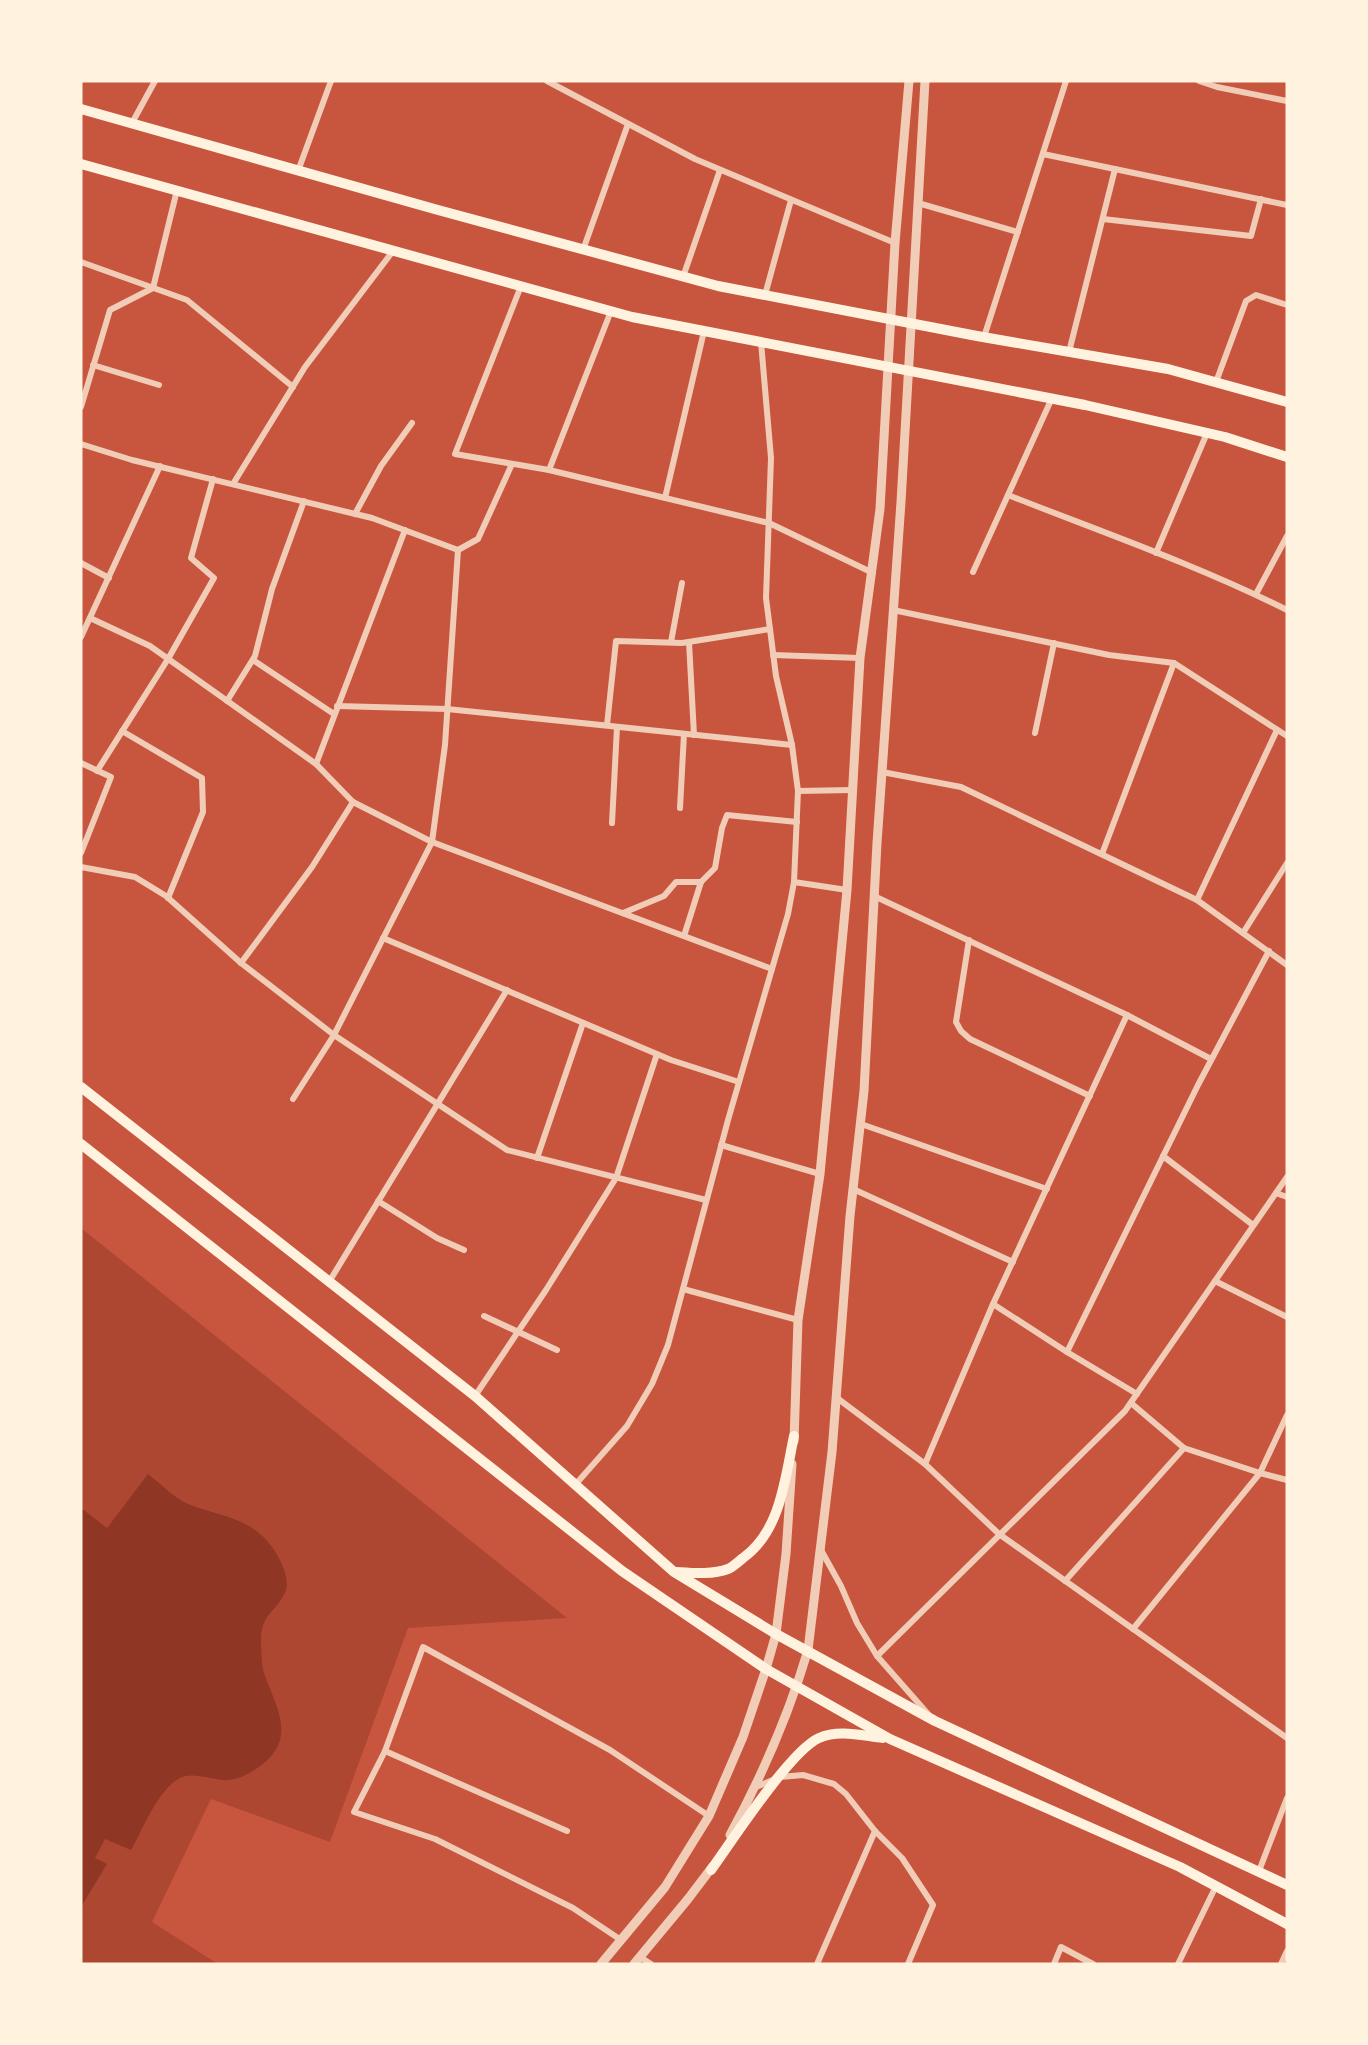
<svg xmlns="http://www.w3.org/2000/svg" width="1368" height="2045" font-family="'Nunito Sans',sans-serif">
  <style>
    .green { fill: #ae4732 }
    .water { fill: #8f3625 }
    .lines { fill: none; stroke-linecap: round; stroke-linejoin: round }
    .minor { stroke: #f1ccb7; stroke-width: 6 }
    .tertiary { stroke: #f1ccb7; stroke-width: 9 }
    .secondary { stroke: #fff3e0; stroke-width: 10 }
  </style>
  <rect width="100%" height="100%" fill="#c8553d"/>
  <path class="green" d="M81,1228L567,1618L408,1628L330,1842L211,1799L152,1922L218,1964H81Z"/>
  <path class="water" d="M148,1474C160,1483 174,1498 188,1504C218,1516 246,1516 269,1543C278,1553 292,1580 285,1593C273,1616 260,1614 261,1645C262,1654 261,1667 265,1676C276,1706 296,1737 264,1763C254,1771 241,1779 228,1780C213,1781 192,1770 178,1779C157,1792 143,1829 131,1850L105,1839L95,1858L107,1864L81,1907V1508L107,1528Z"/>
  <g class="lines">
    <g class="minor">
      <path d="M547,81L695,159L895,243"/>
      <path d="M1199,81L1217,87L1287,101"/>
      <path d="M132,123L155,81"/>
      <path d="M1043,154L1287,205"/>
      <path d="M298,171L331,81"/>
      <path d="M918,203L1018,232"/>
      <path d="M1103,219L1251,236L1261,199"/>
      <path d="M583,250L628,124"/>
      <path d="M81,262L187,300L293,387"/>
      <path d="M683,277L720,170"/>
      <path d="M521,286L455,454L549,470L769,523L873,573"/>
      <path d="M765,295L791,200"/>
      <path d="M984,337L1066,81"/>
      <path d="M1069,352L1115,169"/>
      <path d="M93,365L159,385"/>
      <path d="M1216,382L1246,301L1256,295L1287,305"/>
      <path d="M81,407L110,310L153,288L177,190"/>
      <path d="M81,444L132,460L372,518L458,550"/>
      <path d="M549,470L611,311"/>
      <path d="M233,484L305,367L393,251"/>
      <path d="M1008,495C1102,532 1197,565 1287,610"/>
      <path d="M665,498L704,331"/>
      <path d="M355,514L381,466L412,423"/>
      <path d="M1156,553L1207,433"/>
      <path d="M81,563L109,578"/>
      <path d="M973,572L1052,398"/>
      <path d="M1256,594L1287,536"/>
      <path d="M893,610L1109,655L1174,663L1287,736"/>
      <path d="M90,618L150,646L316,764L353,802L432,842L772,969"/>
      <path d="M81,637L160,466"/>
      <path d="M671,642L682,583"/>
      <path d="M689,642L694,735"/>
      <path d="M773,655L860,658"/>
      <path d="M253,660L334,714"/>
      <path d="M227,701L255,656L272,589L304,501"/>
      <path d="M337,706L447,709L792,745"/>
      <path d="M607,725L616,641L682,643L770,629"/>
      <path d="M122,731L202,778L203,812L168,898"/>
      <path d="M1035,733L1054,643"/>
      <path d="M81,763L111,777L81,853"/>
      <path d="M316,764L405,530"/>
      <path d="M97,771L168,659L214,578L191,558L213,479"/>
      <path d="M882,772L961,787L1197,900L1287,965"/>
      <path d="M798,791L852,790"/>
      <path d="M680,808L684,734"/>
      <path d="M612,823L617,727"/>
      <path d="M1102,854L1174,663"/>
      <path d="M81,867L135,877L166,896L241,963L334,1035L507,1150L706,1200"/>
      <path d="M794,882L847,890"/>
      <path d="M874,896L1127,1015L1211,1059"/>
      <path d="M1197,900L1277,730"/>
      <path d="M623,913L664,896L676,882H701"/>
      <path d="M1243,933L1287,863"/>
      <path d="M684,936L701,882L715,868L722,828L727,815L797,822"/>
      <path d="M383,938L671,1060L739,1082"/>
      <path d="M969,940L956,1022L961,1031L970,1039L1090,1096"/>
      <path d="M241,963L312,867L353,802"/>
      <path d="M293,1099L334,1035L432,842L445,745L458,550L478,539L512,464"/>
      <path d="M861,1124L1047,1189"/>
      <path d="M721,1145L820,1174"/>
      <path d="M1163,1156L1253,1225"/>
      <path d="M537,1158L583,1023"/>
      <path d="M853,1189L1013,1262"/>
      <path d="M1276,1193L1287,1197"/>
      <path d="M378,1201L437,1238L464,1250"/>
      <path d="M1215,1281L1287,1317"/>
      <path d="M329,1282L507,990"/>
      <path d="M683,1289L798,1320"/>
      <path d="M993,1304L1067,1352L1137,1394"/>
      <path d="M484,1316L557,1350"/>
      <path d="M1067,1352L1198,1085L1269,951"/>
      <path d="M475,1396L546,1290L616,1178L657,1054"/>
      <path d="M837,1398L925,1464L999,1534L1287,1738"/>
      <path d="M1131,1403L1184,1448L1260,1473L1287,1480"/>
      <path d="M925,1464L993,1304L1127,1015"/>
      <path d="M575,1485L627,1426L652,1384L668,1345L728,1120L788,914L794,882L798,791L792,745L776,676L766,598L771,458L761,342"/>
      <path d="M821,1550L841,1586L857,1623L877,1656L928,1714"/>
      <path d="M1065,1581L1184,1448"/>
      <path d="M1133,1629L1260,1473L1287,1415"/>
      <path d="M877,1656L1125,1411L1287,1177"/>
      <path d="M385,1751L567,1831"/>
      <path d="M756,1787L780,1777L803,1775L834,1784L846,1794L875,1831L902,1858L933,1905L908,1964"/>
      <path d="M1259,1871L1287,1798"/>
      <path d="M621,1940L573,1908L435,1839L354,1812L385,1751L423,1647L610,1750L709,1816"/>
      <path d="M640,1957L651,1964"/>
      <path d="M817,1964L875,1831"/>
      <path d="M1054,1964L1061,1947L1093,1964"/>
      <path d="M1178,1964L1216,1886"/>
      <path d="M1281,1964L1287,1951"/>
    </g>
    <g class="tertiary">
      <path d="M794,1441L798,1320L820,1174L847,890L860,658L880,509L895,243L909,81"/>
      <path d="M730,1835C762,1776 789,1714 808,1650L832,1452L850,1216L864,1091L877,843L901,502L925,81"/>
      <path d="M601,1964L665,1887L709,1816L743,1737L766,1669L776,1634L786,1554L792,1464"/>
      <path d="M634,1964L688,1899L713,1866"/>
    </g>
    <g class="secondary">
      <path d="M81,109L438,210L718,286L977,336L1168,369L1287,402"/>
      <path d="M81,164L632,317L1085,405L1225,437L1287,457"/>
      <path d="M81,1087L475,1396L674,1572L776,1634L935,1721L1287,1885"/>
      <path d="M81,1144L622,1571L766,1669L890,1739L1180,1867L1287,1924"/>
      <path d="M676,1572C692,1573 712,1575 728,1569C733,1567 738,1562 743,1558C781,1531 785,1478 794,1436"/>
      <path d="M711,1870C732,1841 790,1751 819,1738C839,1729 863,1736 883,1738"/>
    </g>
  </g>
  <rect width="1368" height="2045" fill="none" stroke="#fff3e0" stroke-width="165"/>
</svg>
